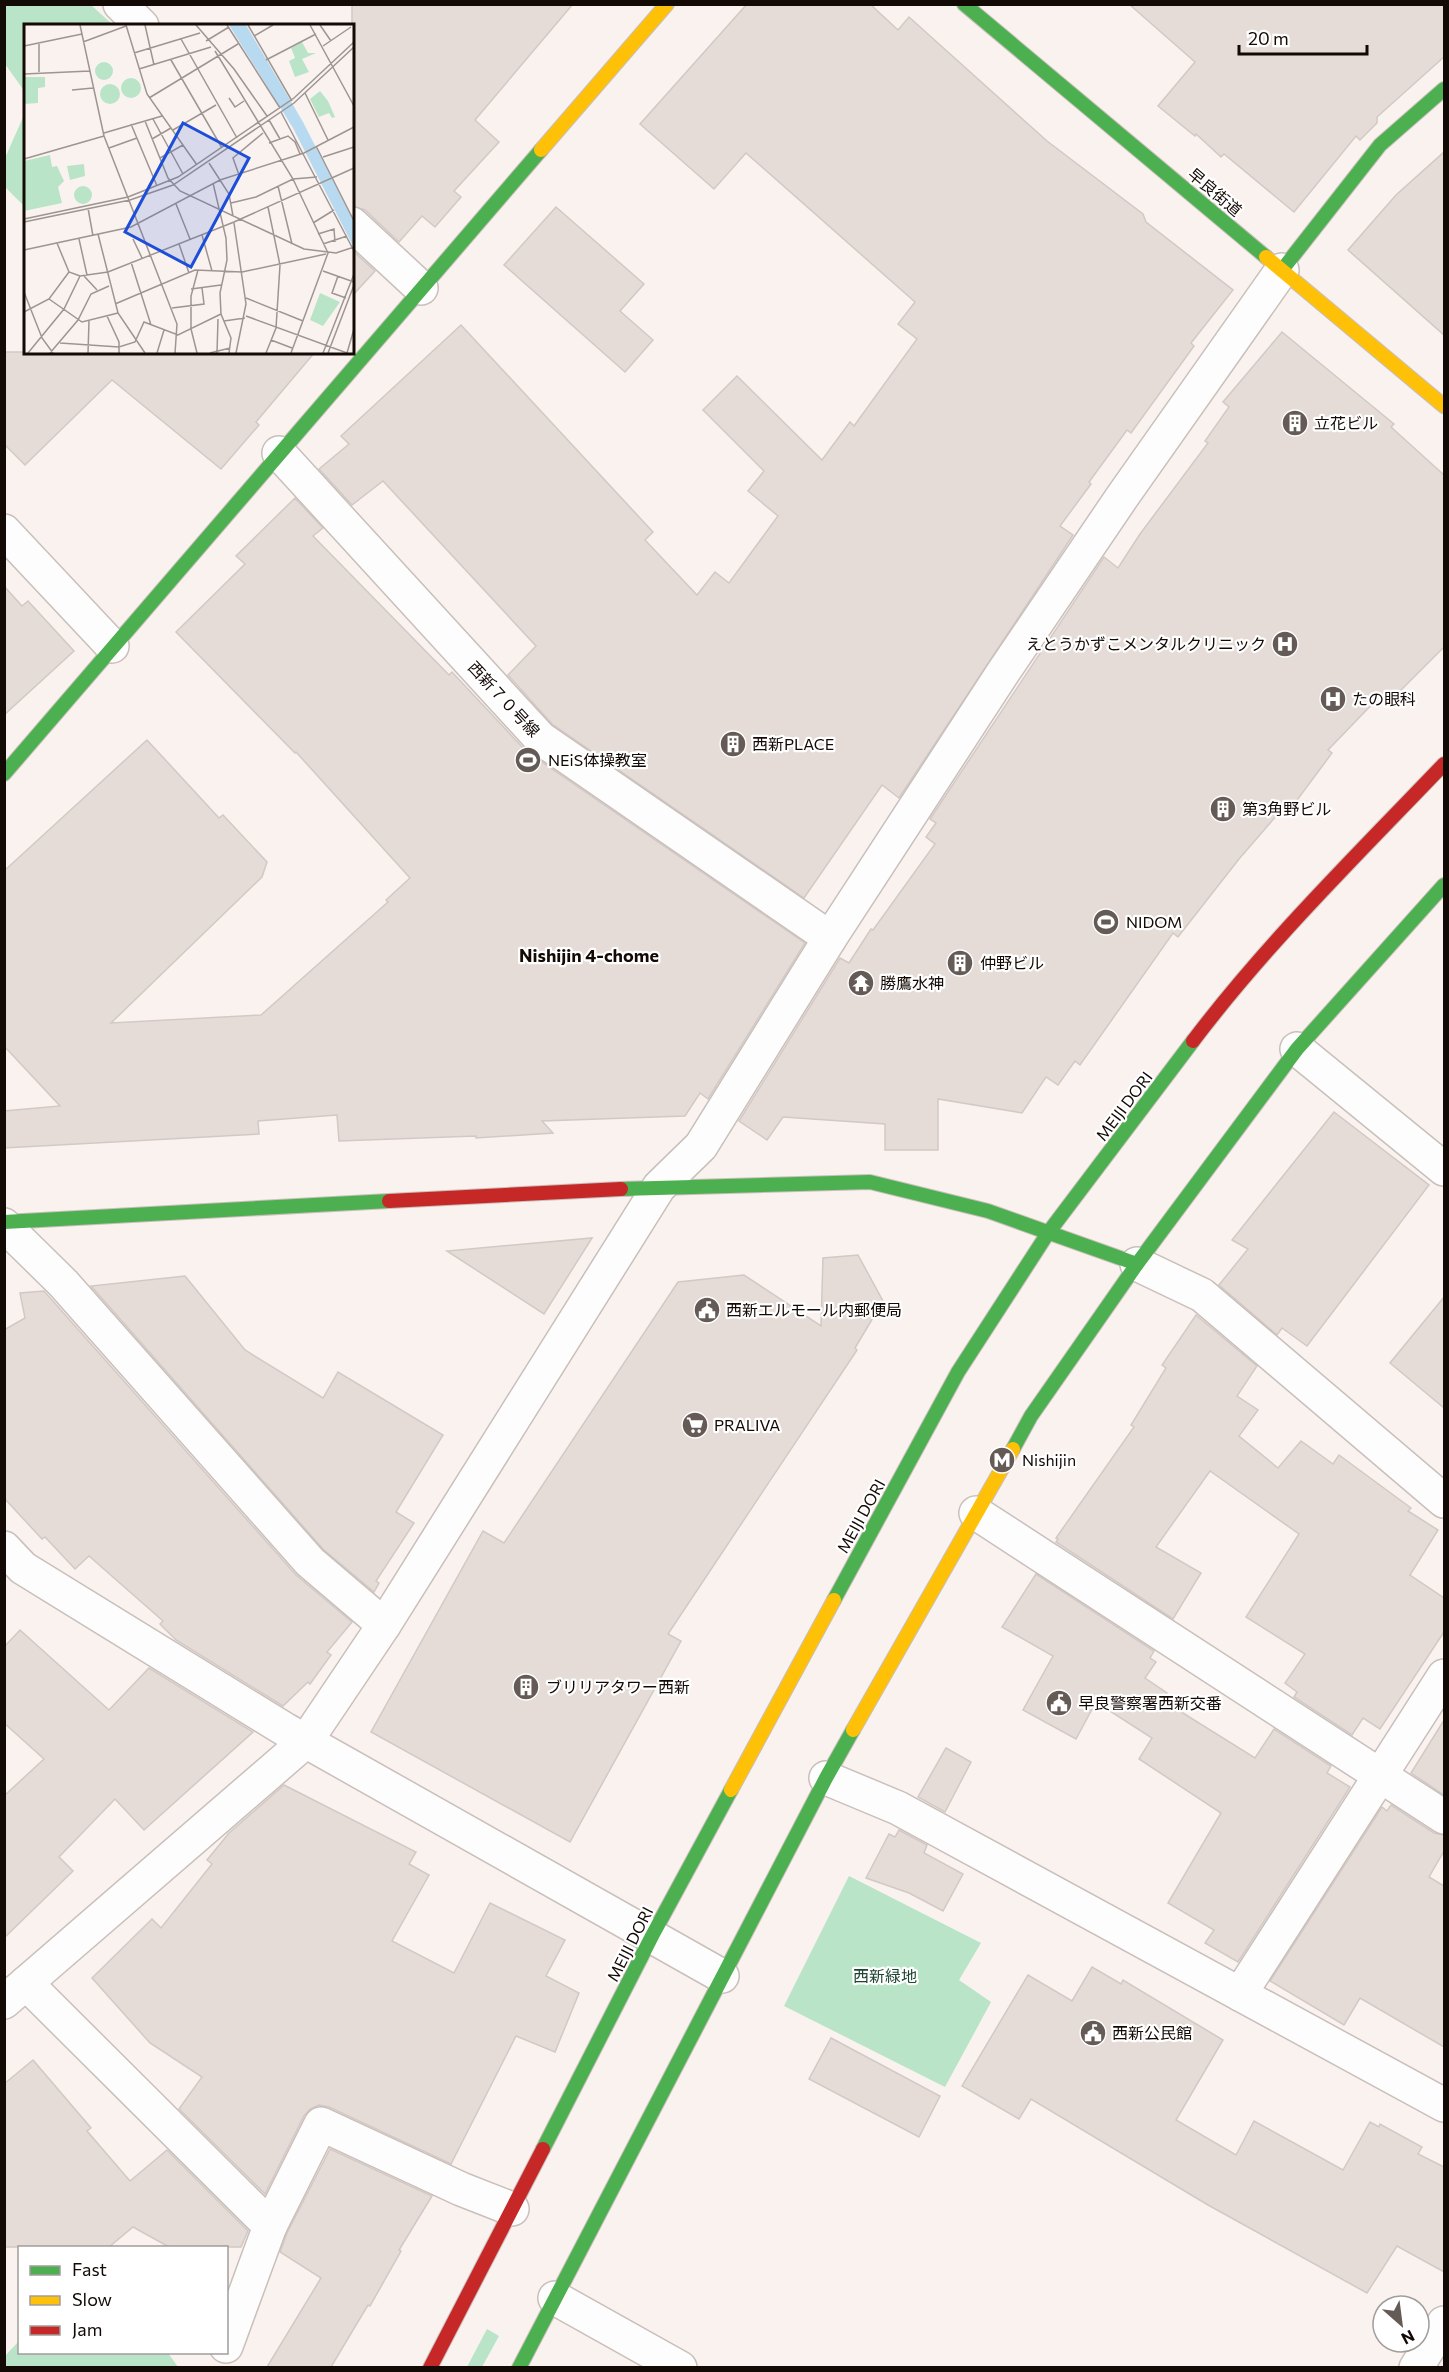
<svg xmlns="http://www.w3.org/2000/svg" width="1449" height="2372" font-family="Commissioner,'Noto Sans JP',sans-serif">
  <style>
    .green { fill: #b9e4c7 }
    .building { fill: #e5dbd7; stroke: #d2c9c5; stroke-width: 1.5 }
    .lines { fill: none; stroke-linecap: round; stroke-linejoin: round }
    .street-casing { stroke: #c9bfbb; stroke-width: 36 }
    .fast-casing { stroke: #c9bfbb; stroke-width: 16 }
    .slow-casing { stroke: #c9bfbb; stroke-width: 16 }
    .jam-casing { stroke: #c9bfbb; stroke-width: 16 }
    .street { stroke: #fefdfd; stroke-width: 33 }
    .fast { stroke: #4caf50; stroke-width: 14 }
    .slow { stroke: #ffc107; stroke-width: 14 }
    .jam { stroke: #c62828; stroke-width: 14 }
    .labels { text-anchor: middle; stroke-width: 4.5; stroke-linejoin: round; paint-order: stroke }
    .street-label { font-size: 16px; fill: #130905; stroke: #fff }
    .poi-label { font-size: 16px; fill: #130905; stroke: #fff; text-anchor: start }
    .park-label { font-size: 16px; fill: #1c442e; stroke: #fff }
    .neighbourhood-label { font-size: 18px; font-weight: bold; fill: #130905; stroke: #fff }
    .inset-road { fill: none; stroke: #9e9591; stroke-width: 1.5 }
    .view { fill: #1d4ed8; fill-opacity: 0.15; stroke: #1d4ed8; stroke-width: 3 }
    .inset-edge { fill: none; stroke: #130905; stroke-width: 3 }
  </style>
  <rect width="100%" height="100%" fill="#faf2ef"/>
  <g class="green">
    <path d="M4,5H91L113,25L26,26L25,92L5,64Z"/>
    <path d="M25,113V207L4,186L5,158Z"/>
    <path d="M849,1876L981,1943L959,1980L991,2002L945,2087L784,2006Z"/>
    <path d="M487,2329L499,2336L482,2367H467Z"/>
    <path d="M19,2341L20,2352L168,2353L178,2367H5V2356Z"/>
  </g>
  <g class="building">
    <path d="M352,4H573L475,120L499,142L454,191L461,197L435,227L422,216L399,242L365,210L352,206Z"/>
    <path d="M747,4H870L898,30L909,17L1047,141L1143,214L1146,222L1233,290L1191,343L1194,346L1131,433L1127,430L1089,482L1091,484L1060,526L1073,535L899,798L882,785L804,898L552,724L508,675L536,646L383,481L352,505L319,469L349,444L341,436L461,325L653,532L645,540L697,595L715,572L729,583L778,516L748,491L764,471L703,410L737,376L822,460L850,422L854,426L917,339L898,324L915,302L746,153L714,189L640,124Z"/>
    <path d="M1129,4H1444V57L1377,117V123L1360,140L1356,136L1294,212L1224,154L1221,157L1196,134L1195,136L1158,106L1195,62Z"/>
    <path d="M1444,152V335L1348,250L1396,195Z"/>
    <path d="M556,207L644,284L620,311L653,340L625,372L504,265Z"/>
    <path d="M352,250L375,271L352,296Z"/>
    <path d="M1282,332L1394,424L1391,427L1444,475V647L1390,701L1382,694L1328,750L1332,753L1289,811L1284,807L1239,859L1178,937L1173,933L1080,1065L1075,1061L1058,1085L1046,1077L1022,1113L938,1099V1150H885V1124L783,1117L767,1140L739,1121L840,958L849,963L871,929L873,930L935,844L926,837L936,823L930,819L1104,557L1118,568L1140,534L1208,443L1205,441L1229,407L1223,402Z"/>
    <path d="M4,352H315L256,422L259,425L221,469L112,380L25,465L4,444Z"/>
    <path d="M295,498L323,528L313,536L449,675L452,672L526,751L805,943L708,1099L700,1093L685,1116L542,1121L553,1133L476,1138V1136L339,1141L337,1115L258,1121L259,1134L4,1148V1111L60,1106L4,1046V871L147,740L219,818L223,815L267,862L262,877L111,1023L261,1015L388,902L386,900L410,878L296,752L295,753L176,632L245,564L236,556Z"/>
    <path d="M4,586L22,606L28,601L74,651L4,715Z"/>
    <path d="M1334,1112L1429,1185L1307,1346L1282,1328L1277,1335L1219,1285L1248,1249L1232,1240Z"/>
    <path d="M592,1238L544,1314L447,1251Z"/>
    <path d="M858,1255L883,1301L855,1348L857,1350L668,1634L681,1641L570,1842L371,1732L483,1531L504,1543L678,1282L744,1275L821,1326L823,1258Z"/>
    <path d="M185,1276L245,1350L323,1398L338,1372L443,1435L396,1512L414,1523L376,1581L379,1583L374,1592L323,1549L91,1286Z"/>
    <path d="M44,1291L296,1575L352,1622L327,1652L331,1655L310,1684L308,1682L283,1706L176,1640L160,1624L163,1621L89,1556L75,1569L45,1537L42,1539L4,1498V1330L25,1318L20,1293Z"/>
    <path d="M1444,1297V1408L1390,1363Z"/>
    <path d="M1196,1315L1257,1366L1237,1396L1258,1410L1239,1436L1278,1468L1301,1441L1333,1464L1339,1455L1411,1508L1408,1511L1438,1530L1410,1575L1444,1598V1632L1380,1729L1363,1718L1352,1735L1294,1697L1297,1692L1285,1683L1305,1654L1246,1617L1299,1534L1210,1471L1156,1547L1201,1573L1173,1619L1056,1542L1058,1539L1056,1538L1134,1427L1131,1425L1166,1368L1162,1365Z"/>
    <path d="M1036,1574L1154,1651L1150,1658L1156,1662L1145,1678L1167,1693L1162,1700L1255,1758L1274,1729L1331,1766L1327,1773L1350,1787L1238,1962L1205,1943L1214,1930L1168,1903L1221,1813L1139,1759L1152,1738L1096,1702L1076,1739L1023,1710L1053,1656L1002,1627Z"/>
    <path d="M20,1630L109,1710L149,1668L253,1732L144,1830L115,1799L59,1857L73,1871L4,1938V1796L44,1759L4,1723V1647Z"/>
    <path d="M1444,1720V1795L1411,1773Z"/>
    <path d="M946,1748L971,1762L945,1812L918,1797Z"/>
    <path d="M284,1785L416,1852L409,1864L429,1875L392,1941L454,1973L490,1903L565,1940L546,1976L579,1993L555,2052L516,2036L451,2164L329,2107L319,2105L310,2109L304,2116L265,2194L179,2109L202,2077L150,2043L92,1978L152,1919L161,1928L212,1864L207,1860L229,1833Z"/>
    <path d="M1391,1805L1434,1833L1444,1835V1851L1429,1877L1444,1886V2047L1360,1998L1344,2025L1270,1981L1382,1807L1387,1811Z"/>
    <path d="M899,1830L927,1845L924,1853L963,1874L943,1911L909,1893L866,1878L889,1834L895,1837Z"/>
    <path d="M1092,1967L1121,1984L1123,1980L1223,2040L1176,2120L1236,2155L1254,2121L1343,2170L1370,2122L1379,2127L1380,2124L1422,2147L1418,2154L1444,2167V2272L1397,2246L1367,2293L1208,2205L1031,2099L1019,2119L962,2086L1028,1975L1072,2001Z"/>
    <path d="M831,2038L940,2096L919,2137L809,2079Z"/>
    <path d="M33,2060L91,2128L87,2131L130,2181L167,2150L248,2231L241,2247H169L133,2227L109,2247H4V2084Z"/>
    <path d="M330,2149L432,2196L399,2250L401,2251L370,2306L368,2305L331,2367H267L321,2278L280,2252L287,2233Z"/>
  </g>
  <g class="lines">
    <defs>
      <g id="street">
        <path d="M120,4L142,26"/>
        <path d="M352,224L421,288"/>
        <path d="M279,453L540,738L830,938"/>
        <path d="M4,531L112,646"/>
        <path d="M1297,1049L1444,1169"/>
        <path d="M4,1225L63,1283L310,1562L384,1625"/>
        <path d="M1137,1264L1202,1295L1444,1501"/>
        <path d="M976,1513L1444,1817"/>
        <path d="M4,1548L23,1568L286,1730L722,1976"/>
        <path d="M826,1778L898,1808L1444,2105"/>
        <path d="M26,1983L270,2226L226,2346"/>
        <path d="M1240,1994L1444,1676"/>
        <path d="M4,2002L306,1741L384,1625L659,1187L701,1146L830,938L1002,674L1122,497L1282,270"/>
        <path d="M270,2226L321,2124L461,2189L512,2209"/>
        <path d="M555,2298L680,2368"/>
        <path d="M1416,2368L1444,2323"/>
      </g>
      <g id="fast">
        <path d="M964,4L1266,257"/>
        <path d="M1282,270L1380,145L1444,89"/>
        <path d="M4,774L541,150"/>
        <path d="M621,1189L870,1182L988,1211L1137,1264"/>
        <path d="M4,1222L389,1201"/>
        <path d="M1013,1449L1031,1416L1137,1264L1297,1049L1444,885"/>
        <path d="M834,1600L958,1372L1048,1233L1193,1041"/>
        <path d="M543,2149L652,1936L731,1790"/>
        <path d="M519,2368L826,1778L853,1730"/>
      </g>
      <g id="slow">
        <path d="M541,150L667,4"/>
        <path d="M1266,257L1444,406"/>
        <path d="M853,1730L1013,1449"/>
        <path d="M731,1790L834,1600"/>
      </g>
      <g id="jam">
        <path d="M1193,1041C1268,942 1358,854 1444,764"/>
        <path d="M389,1201L621,1189"/>
        <path d="M430,2368L543,2149"/>
      </g>
    </defs>
    <use href="#street" class="street-casing"/>
    <use href="#fast" class="fast-casing"/>
    <use href="#slow" class="slow-casing"/>
    <use href="#jam" class="jam-casing"/>
    <use href="#street" class="street"/>
    <use href="#fast" class="fast"/>
    <use href="#slow" class="slow"/>
    <use href="#jam" class="jam"/>
  </g>
  <defs>
    <symbol id="building-disc" viewBox="-11 -11 22 22"><circle r="9.5" fill="#645b57" stroke="#fff"/><path d="M-4-6H4V6H1V3H-1V6H-4ZM-2.5-4.3h1.7v1.8h-1.7ZM.8-4.3h1.7v1.8H.8ZM-2.5-1h1.7V.8h-1.7ZM.8-1h1.7V.8H.8Z" fill="#fff"/></symbol>
    <symbol id="hospital-disc" viewBox="-11 -11 22 22"><circle r="9.5" fill="#645b57" stroke="#fff"/><path d="M-5-5h3v3.5h4V-5h3V5h-3V1.5h-4V5h-3Z" fill="#fff"/></symbol>
    <symbol id="stadium-disc" viewBox="-11 -11 22 22"><circle r="9.5" fill="#645b57" stroke="#fff"/><path d="M0-5a6.5 5 0 1 0 0 10a6.5 5 0 1 0 0-10ZM-3.5-1.8h7v3.6h-7Z" fill="#fff"/></symbol>
    <symbol id="temple-disc" viewBox="-11 -11 22 22"><circle r="9.5" fill="#645b57" stroke="#fff"/><path d="M0-6L5-2H3V0L6.5 2.5H4V6H1.5V3h-3V6H-4V2.5H-6.5L-3 0V-2H-5Z" fill="#fff"/></symbol>
    <symbol id="civic-disc" viewBox="-11 -11 22 22"><circle r="9.5" fill="#645b57" stroke="#fff"/><path d="M-.6-6.5H3V-4.5H.6V-3L4-1V1h2V6H-6V1h2V-1L-.6-3ZM-1.2 2.5V6h2.4V2.5Z" fill="#fff"/></symbol>
    <symbol id="supermarket-disc" viewBox="-11 -11 22 22"><circle r="9.5" fill="#645b57" stroke="#fff"/><path d="M-6-5.5h2.5l.6 2H6L4.5 2H-2.5L-4.4-4H-6ZM-1.5 3.2a1.3 1.3 0 1 0 .1 0ZM3 3.2a1.3 1.3 0 1 0 .1 0Z" fill="#fff"/></symbol>
    <symbol id="metro-disc" viewBox="-11 -11 22 22"><circle r="9.5" fill="#645b57" stroke="#fff"/><path d="M-5.5 5V-5H-3L0 0L3-5H5.5V5H3V-.5L0 4L-3-.5V5Z" fill="#fff"/></symbol>
  </defs>
  <g fill-rule="evenodd">
    <use href="#building-disc" x="1280" y="408" width="30" height="30"/>
    <use href="#hospital-disc" x="1270" y="629" width="30" height="30"/>
    <use href="#hospital-disc" x="1318" y="684" width="30" height="30"/>
    <use href="#building-disc" x="718" y="729" width="30" height="30"/>
    <use href="#stadium-disc" x="513" y="745" width="30" height="30"/>
    <use href="#building-disc" x="1208" y="794" width="30" height="30"/>
    <use href="#stadium-disc" x="1091" y="907" width="30" height="30"/>
    <use href="#building-disc" x="945" y="948" width="30" height="30"/>
    <use href="#temple-disc" x="846" y="968" width="30" height="30"/>
    <use href="#civic-disc" x="692" y="1295" width="30" height="30"/>
    <use href="#supermarket-disc" x="680" y="1410" width="30" height="30"/>
    <use href="#metro-disc" x="987" y="1445" width="30" height="30"/>
    <use href="#building-disc" x="511" y="1672" width="30" height="30"/>
    <use href="#civic-disc" x="1044" y="1688" width="30" height="30"/>
    <use href="#civic-disc" x="1078" y="2018" width="30" height="30"/>
  </g>
  <g class="labels">
    <g class="street-label">
      <text transform="translate(1215 192) rotate(40)" y="6">早良街道</text>
      <text transform="translate(504 699) rotate(47)" y="6">西新７０号線</text>
      <text transform="translate(1124 1106) rotate(-53)" y="6">MEIJI DORI</text>
      <text transform="translate(861 1516) rotate(-61)" y="6">MEIJI DORI</text>
      <text transform="translate(630 1944) rotate(-63)" y="6">MEIJI DORI</text>
    </g>
    <g class="poi-label">
      <text x="1314" y="429">立花ビル</text>
      <text x="1266" y="650" text-anchor="end">えとうかずこメンタルクリニック</text>
      <text x="1352" y="705">たの眼科</text>
      <text x="752" y="750">西新PLACE</text>
      <text x="548" y="766">NEiS体操教室</text>
      <text x="1242" y="815">第3角野ビル</text>
      <text x="1126" y="928">NIDOM</text>
      <text x="980" y="969">仲野ビル</text>
      <text x="880" y="989">勝鷹水神</text>
      <text x="726" y="1316">西新エルモール内郵便局</text>
      <text x="714" y="1431">PRALIVA</text>
      <text x="1022" y="1466">Nishijin</text>
      <text x="546" y="1693">ブリリアタワー西新</text>
      <text x="1078" y="1709">早良警察署西新交番</text>
      <text x="1112" y="2039">西新公民館</text>
    </g>
    <g class="park-label">
      <text x="885" y="1982">西新緑地</text>
    </g>
    <g class="neighbourhood-label">
      <text x="589" y="962">Nishijin 4-chome</text>
    </g>
  </g>
  <g transform="translate(24 24)">
    <rect width="330" height="330" fill="#faf2ef"/>
    <path d="M278,18L284,29H292L278,35L285,48L271,53L265,37L271,34L267,24ZM71 47a9 9 0 1 1 18 0a9 9 0 1 1-18 0ZM0,53H21V63L14,64V79L0,80ZM97 64a10 10 0 1 1 20 0a10 10 0 1 1-20 0ZM76 70a10 10 0 1 1 20 0a10 10 0 1 1-20 0ZM296,67L304,77L311,93L308,94L305,89L295,93L286,75ZM26,131L28,143L33,142L40,157L34,163L38,179L0,187V137ZM60,140L61,152L46,156L43,142ZM50 171a9 9 0 1 1 18 0a9 9 0 1 1-18 0ZM296,269L316,278L299,302L286,296Z" fill="#b9e4c7"/>
    <path d="M205,1H222L279,98L330,198V224L269,104Z" fill="#b8daf1"/>
    <path class="inset-road" d="M56,1L80,112L153,300L151,329M102,1L123,70L173,141M121,1L130,41M172,1L210,45L243,92M203,1L256,84M224,1L268,77M286,1L330,82M296,1L307,17M230,12L249,1M157,15L213,114M182,17L205,3M59,18L102,2M15,20V48M0,22L58,10M299,22L327,3M191,27L269,155L304,229L267,329M110,29L176,9M147,36L198,124M242,36L292,10M115,45L187,23M0,50L66,47M48,66L69,64M281,69L304,116M125,74L214,20M205,74L211,83L220,77M257,88L330,227M129,95L159,150M245,96L256,115M121,97L144,154L156,167L280,225L312,229L330,223M107,100L133,162M149,106L192,81M80,109L138,92M128,115L147,104M245,119L264,112L271,118L276,130M292,122L330,197M85,124L113,114M299,133L330,123M136,134L159,121M0,135L80,112M185,139L205,170L209,192M215,151L209,134L239,109M189,159L202,214L203,236L196,269L197,290L207,314L205,329M254,162L268,220M207,179L232,173L269,155L293,153M152,180L166,215M64,184L69,212M0,195L104,173L154,153L270,74L330,18M0,198L106,176L149,161L270,79L330,23M210,199L222,280L212,329M289,199L310,186M74,210L94,289L121,329M294,210L310,205L311,218M178,211L188,247M55,215L63,251M109,215L118,234M33,219L45,248L56,252L84,248L210,198L330,144M155,220L165,249M299,220L323,212M0,226L107,203L196,156L280,129L330,103M107,238L127,301M299,247L330,258M60,252L73,266M314,252L308,269L322,274M167,265L197,261M0,268L18,314L29,329M222,274L279,297M25,275L58,298L94,289M91,280L171,246L218,248L302,230M148,284L180,280L178,264M0,288L25,275L45,248M83,292L95,318V329M222,292L323,329L330,305M200,297L221,294M247,316L268,324M36,319L95,323L111,318L120,298L154,311L197,290M4,329L40,285L56,252M26,329L54,296L67,270L85,262M64,329L65,297M133,329L140,306M173,329L167,305V272L174,246M186,329L206,324M193,329L194,295M242,329L252,304L256,241L244,183M299,329L330,250M304,329L330,261"/>
    <path class="view" d="M159,99L225,134L167,243L101,208Z"/>
    <rect width="330" height="330" class="inset-edge"/>
  </g>
  <rect width="1449" height="2372" fill="none" stroke="#130905" stroke-width="12"/>
  <rect x="18" y="2246" width="210" height="108" fill="#ffffff" stroke="#a19d9b" stroke-width="1.5"/>
  <rect x="30" y="2266" width="30" height="9" fill="#4caf50" stroke="#a19d9b" stroke-width="1.5"/>
  <text x="72" y="2276" font-size="18" fill="#130905">Fast</text>
  <rect x="30" y="2296" width="30" height="9" fill="#ffc107" stroke="#a19d9b" stroke-width="1.5"/>
  <text x="72" y="2306" font-size="18" fill="#130905">Slow</text>
  <rect x="30" y="2326" width="30" height="9" fill="#c62828" stroke="#a19d9b" stroke-width="1.5"/>
  <text x="72" y="2336" font-size="18" fill="#130905">Jam</text>
  <g transform="translate(1401 2324) rotate(152)"><circle r="28" fill="#ffffff" stroke="#a19d9b" stroke-width="1.5"/>
  <path d="M0-4.5L10 22L0 15L-10 22Z" fill="#645b57"/>
  <text y="-9" font-size="16" font-weight="bold" text-anchor="middle" fill="#130905">N</text>
  </g>
  <path d="M1239 45v9h128v-9" fill="none" stroke="#130905" stroke-width="3"/>
  <text x="1248" y="45" font-size="18" fill="#130905" stroke="#ffffff" stroke-width="4.5" paint-order="stroke">20 m</text>
</svg>
